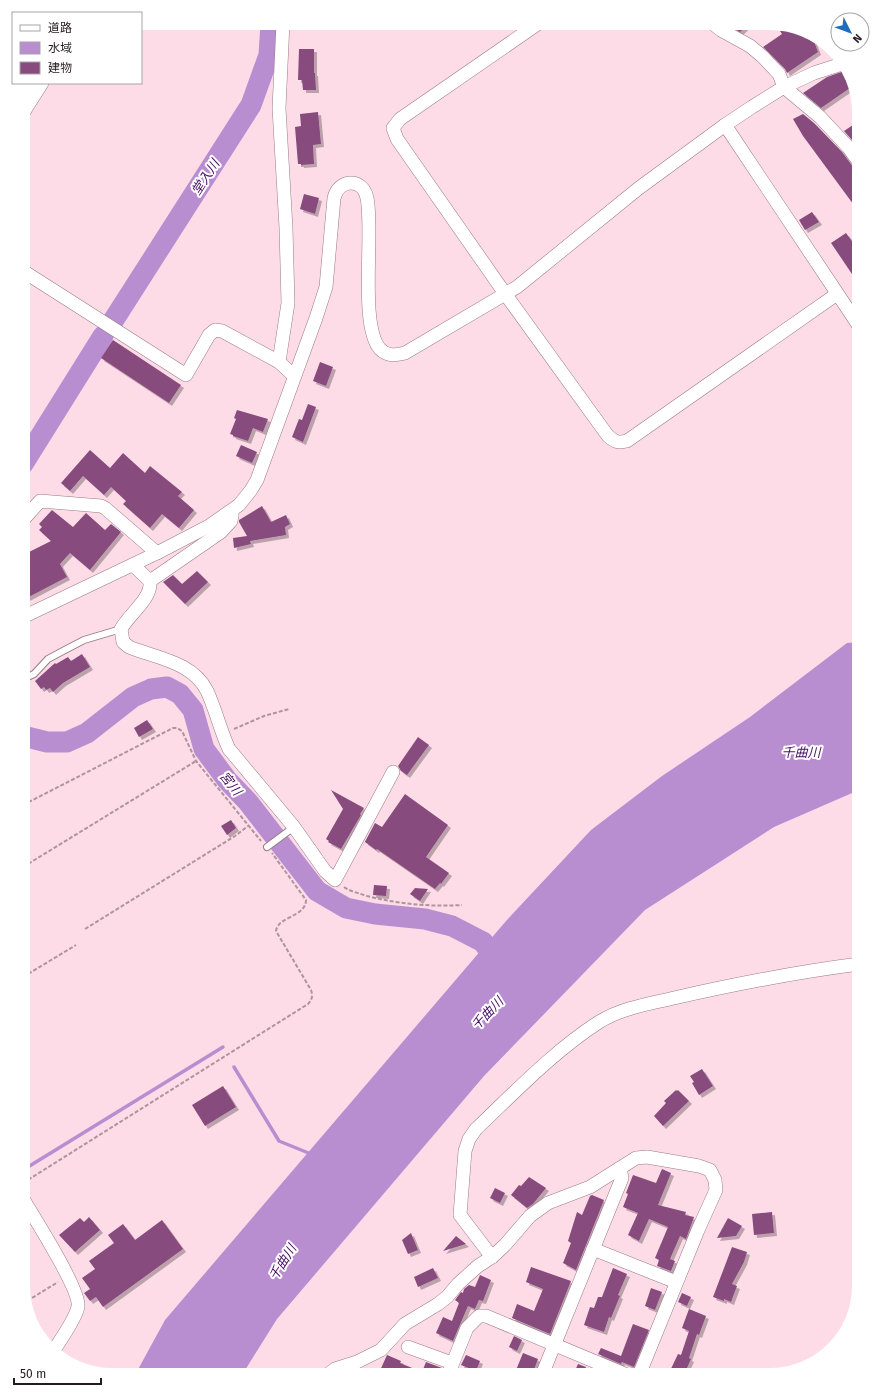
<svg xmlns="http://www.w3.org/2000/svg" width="882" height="1398" font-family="'Fira Sans','Noto Sans JP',sans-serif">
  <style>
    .water { fill: #b98ed1 }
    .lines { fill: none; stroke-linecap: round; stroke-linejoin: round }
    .stream { stroke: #b98ed1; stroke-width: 3.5 }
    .river { stroke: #b98ed1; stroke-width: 21 }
    .building { fill: #874b7e; filter: url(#shadow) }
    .service-casing { stroke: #997b87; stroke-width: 8 }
    .minor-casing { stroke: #997b87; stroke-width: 14 }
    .path { stroke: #ad949d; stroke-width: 2; stroke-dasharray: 4 2; stroke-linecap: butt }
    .service { stroke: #fff; stroke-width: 6 }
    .minor { stroke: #fff; stroke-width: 13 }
    .labels { text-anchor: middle; stroke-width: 4; stroke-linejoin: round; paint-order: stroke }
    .water-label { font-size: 13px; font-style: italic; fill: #481061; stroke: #fff }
  </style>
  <defs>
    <filter id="shadow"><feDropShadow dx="3" dy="3" stdDeviation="0" flood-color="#0004"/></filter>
  </defs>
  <rect width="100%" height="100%" fill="#fddce8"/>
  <path class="water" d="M859,642V790L774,827L645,910L484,1076L277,1319L242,1375H135L165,1320L506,921L591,830L662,776L750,717L847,643Z"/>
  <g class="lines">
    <g class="stream">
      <path d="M234,1067L279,1141L311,1154"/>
      <path d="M23,1170L223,1047"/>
    </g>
    <g class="river">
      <path d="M113,321L251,105L269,55L271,23"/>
      <path d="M23,464L103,336"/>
      <path d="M23,736L47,742H67L87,733L133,697L151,689L167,687L180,694L193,710L204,749L227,780L248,802L317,891L346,908L375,914L425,919L452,926L483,942L502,968"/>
    </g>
  </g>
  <g class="building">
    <path d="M726,23H750L740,32Z"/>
    <path d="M789,28L812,36L818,52L787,73L785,69L763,47L782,34L780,31Z"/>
    <path d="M299,49H314V73H315L316,90H303L302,80H298Z"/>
    <path d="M847,70L850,73L853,86L821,108L803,93L827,77Z"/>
    <path d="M318,112L321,144L313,145L314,164L301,165V164H298L295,127L301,126L300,114Z"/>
    <path d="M803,114L814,123L842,152L853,167L859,170V212L803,136L793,119Z"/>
    <path d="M859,121V148L844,131Z"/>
    <path d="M304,194L319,198L315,214L300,209Z"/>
    <path d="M812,212L819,222L805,230L799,220Z"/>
    <path d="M846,233L854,244L855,243L859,248V269L852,274L831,243Z"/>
    <path d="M113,340L181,385L169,403L101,358Z"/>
    <path d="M320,362L333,367L326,386L313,381Z"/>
    <path d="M308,404L316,407L303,442L292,437L299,419L302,420Z"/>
    <path d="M237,410L268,419L263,432L253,428L248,441L233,436V435L230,434L236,419L234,418Z"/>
    <path d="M241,445L257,452L252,463L236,456Z"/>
    <path d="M90,450L110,468L123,453L145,473L150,466L182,492L178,496L194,510L179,528L162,514L150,528L123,504L126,501L111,487L104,495L83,476L70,491L61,483Z"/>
    <path d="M262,506L271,522L286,515L290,524L285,527L286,535L250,541L251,544L234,548L233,538L247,536L239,522V520Z"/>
    <path d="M52,510L73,527L86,513L105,530L111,524L121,532L90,570L70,553L60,564L67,577L23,600V558L27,557L25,554L51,541L39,530L42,527L39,524Z"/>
    <path d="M197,571L208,582L185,604L163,582L173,575L182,584Z"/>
    <path d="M82,654L90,667L63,683L53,692L50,688L46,690L44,687L41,689L35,681L55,663L56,664L68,657L71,661Z"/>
    <path d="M147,720L153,729L139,737L134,728Z"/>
    <path d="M418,737L429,745L407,775L401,771L398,766Z"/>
    <path d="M331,790L364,808L360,814L361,815L341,849L328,842L329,841L326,839L343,809Z"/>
    <path d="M405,794L448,825L426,857L449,873L441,884L440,883L435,889L377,849L376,850L365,842L360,851L375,823L382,827Z"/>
    <path d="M231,820L236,828L227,835L221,826Z"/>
    <path d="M374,885L387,886L386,896L373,895Z"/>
    <path d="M415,888L428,889L420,901L410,894Z"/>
    <path d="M702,1069L713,1086L699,1095L692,1083L694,1082L690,1076Z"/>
    <path d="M223,1086L236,1107L205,1126L192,1105Z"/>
    <path d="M676,1090L677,1091L678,1090L689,1101L663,1126L654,1116L666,1103L664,1101Z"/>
    <path d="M662,1169L671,1173L658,1205L686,1212L685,1215L694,1217L686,1239L680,1236L670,1259L675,1261L671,1271L657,1266L659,1260L655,1258L668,1227L649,1219L639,1241L628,1235L638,1213L623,1207L628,1194L626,1193L633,1175L656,1183Z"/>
    <path d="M529,1177L546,1188L533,1204L527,1208L511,1195L519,1185L521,1186Z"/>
    <path d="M495,1188L505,1193L500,1203L490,1198Z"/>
    <path d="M592,1195L604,1200L576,1270L563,1263L571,1243L568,1241L577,1212L582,1215L590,1196Z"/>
    <path d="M772,1212L774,1233L754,1235L752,1214Z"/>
    <path d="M89,1217L100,1230L75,1252L59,1235L80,1218L84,1222Z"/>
    <path d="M728,1218L742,1226L736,1236L717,1238Z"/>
    <path d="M162,1220L183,1249L103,1307L96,1297L90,1301L84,1293L90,1289L82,1278L95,1269L89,1261L114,1243L108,1235L123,1224L135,1240Z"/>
    <path d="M411,1233L418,1250L408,1254L402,1240Z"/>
    <path d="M456,1236L466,1244L443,1251Z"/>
    <path d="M732,1247L747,1252L744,1262L732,1284L737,1286L731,1302L724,1299V1301L713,1297Z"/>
    <path d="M531,1267L571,1281L550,1334L512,1318L517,1304L534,1311L543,1289L526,1282Z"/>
    <path d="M433,1268L438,1278L418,1287L414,1277Z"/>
    <path d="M613,1268L627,1274L618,1295L620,1296L611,1318L609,1317L604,1332L584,1325L590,1307L594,1308L598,1297H602Z"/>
    <path d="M480,1275L491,1280L483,1301L479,1300L475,1309L468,1306L453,1341L436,1333L443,1317L452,1321L459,1303L455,1300L461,1292L463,1293L464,1289L469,1285L475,1287Z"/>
    <path d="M651,1288L662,1292L655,1310L645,1306Z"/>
    <path d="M682,1293L691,1297L687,1306L678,1302Z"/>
    <path d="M689,1309L706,1316L699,1335L697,1334L689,1358L691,1359L687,1368L702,1375H668L678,1354L681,1355L689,1331L682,1328Z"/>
    <path d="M633,1324L649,1330L634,1367L622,1362L621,1364L598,1354L601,1348L621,1356Z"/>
    <path d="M514,1336L522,1340L517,1351L509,1347Z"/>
    <path d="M523,1353L538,1359L532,1375H514Z"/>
    <path d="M387,1355L401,1361L400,1363L422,1372L426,1362L442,1368L439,1375H378Z"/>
    <path d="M466,1355L480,1361L476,1371L461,1365Z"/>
    <path d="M578,1364L586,1367L583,1375H573Z"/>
  </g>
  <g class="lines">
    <defs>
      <g id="service">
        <path d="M23,679L34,674L48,659L61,652L84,640L121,629"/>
        <path d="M267,847L294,827"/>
      </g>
      <g id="minor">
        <path d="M539,23L400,119L393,128L397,139L506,295L608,436C615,442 618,443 627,441L837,294"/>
        <path d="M712,23L721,30L750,46L762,56L779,74L784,87L820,117L848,147L859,162"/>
        <path d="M23,113L42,83"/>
        <path d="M725,125L859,326"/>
        <path d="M23,271L186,375L209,335L215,330L222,331L279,362L294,376"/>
        <path d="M279,362L288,303L286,228L279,108L283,23"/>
        <path d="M232,511V516L231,521L221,532L150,581C152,599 129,614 121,629L123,642L129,647C156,658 193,662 207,691C216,710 220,730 229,749L294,827L325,871L335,880L393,772"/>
        <path d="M23,520L40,501L101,506L105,508L157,553"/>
        <path d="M133,565L150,581"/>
        <path d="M23,617L157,553L209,526L239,505L251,490L257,480L316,318L326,287L334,198C339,178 363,178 367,198C374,232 359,325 380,349C388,357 396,355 405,353L517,287L639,188L725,125L752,107L784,87L814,73L842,64"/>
        <path d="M23,1199C34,1217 81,1291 78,1307C75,1320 61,1339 54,1350"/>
        <path d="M593,1249L676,1282"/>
        <path d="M492,1257L460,1215L465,1151L469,1139L476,1129C515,1092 554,1051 599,1022C622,1008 648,1004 674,998C735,984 797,972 859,964"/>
        <path d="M408,1347L452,1363"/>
        <path d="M327,1375L335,1369L357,1362L381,1350L405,1324L438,1304L447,1297L458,1284L478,1266L492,1257L505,1245L530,1216L548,1203L590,1187L636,1158L647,1157L699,1166L710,1170L715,1180L716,1190L698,1230L639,1375"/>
        <path d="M448,1375L467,1328L479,1316H486L627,1375"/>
        <path d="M542,1375L622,1178L620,1168"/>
      </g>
    </defs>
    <use href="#service" class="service-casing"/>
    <use href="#minor" class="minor-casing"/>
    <g class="path">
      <path d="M234,729L264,716L289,709"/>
      <path d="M23,805L173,728H177L182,731L196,761L261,841"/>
      <path d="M23,867L196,761"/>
      <path d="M344,887C351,892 359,893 367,896C398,904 430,907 462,905"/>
      <path d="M85,929L235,836L248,826"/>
      <path d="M23,977L76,945"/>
      <path d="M23,1183L308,1004C312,1000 313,996 311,990L276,931C278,916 306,917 306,900L272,853"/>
      <path d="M27,1301L58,1282"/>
    </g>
    <use href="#service" class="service"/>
    <use href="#minor" class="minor"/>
  </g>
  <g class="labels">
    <g class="water-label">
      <text transform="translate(205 177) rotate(-57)" y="5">堂入川</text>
      <text x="801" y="757">千曲川</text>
      <text transform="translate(231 783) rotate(51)" y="5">宮川</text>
      <text transform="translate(487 1013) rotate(-46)" y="5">千曲川</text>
      <text transform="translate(282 1262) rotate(-58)" y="5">千曲川</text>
    </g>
  </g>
  <path d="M0 0H882V1398H0ZM112 30H770A82 82 0 0 1 852 112V1286A82 82 0 0 1 770 1368H112A82 82 0 0 1 30 1286V112A82 82 0 0 1 112 30Z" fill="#fff" fill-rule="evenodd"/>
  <rect x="12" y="12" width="130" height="72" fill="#ffffff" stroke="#a8a3a5"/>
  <rect x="20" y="25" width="20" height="6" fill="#ffffff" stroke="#a8a3a5"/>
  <text x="48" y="32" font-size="12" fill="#251a1e">道路</text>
  <rect x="20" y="42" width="20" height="12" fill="#b98ed1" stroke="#a8a3a5"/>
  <text x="48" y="52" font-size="12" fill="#251a1e">水域</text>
  <rect x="20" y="62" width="20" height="12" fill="#874b7e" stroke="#a8a3a5"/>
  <text x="48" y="72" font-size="12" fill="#251a1e">建物</text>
  <g transform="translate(850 32) rotate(132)"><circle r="19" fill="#ffffff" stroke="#a8a3a5"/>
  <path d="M0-3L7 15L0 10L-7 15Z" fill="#1f6ebd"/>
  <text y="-6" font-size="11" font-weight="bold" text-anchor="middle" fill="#251a1e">N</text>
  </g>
  <path d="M14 1378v6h87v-6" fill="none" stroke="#251a1e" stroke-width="2"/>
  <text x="20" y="1378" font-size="12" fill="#251a1e" stroke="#ffffff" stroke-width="3" paint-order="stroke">50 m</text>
</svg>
